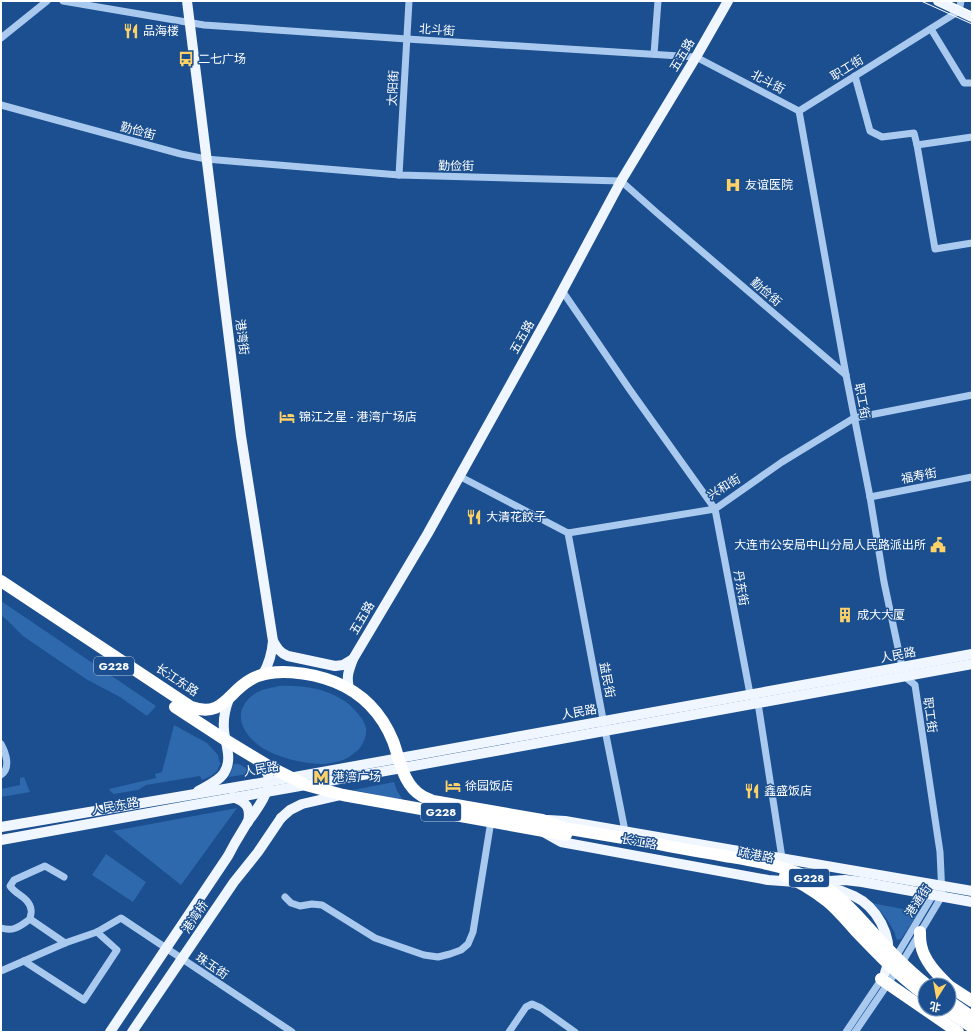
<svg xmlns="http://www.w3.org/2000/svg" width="973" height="1033" font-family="Jost,'Noto Sans SC',sans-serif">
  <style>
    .green { fill: #2e69ad }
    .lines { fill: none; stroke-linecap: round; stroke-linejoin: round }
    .minor { stroke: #a9c9ee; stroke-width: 7 }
    .major { stroke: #f0f6ff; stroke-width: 10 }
    .highway { stroke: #fff; stroke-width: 12 }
    .tram { stroke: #fff; stroke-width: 1 }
    .major-bridge { stroke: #f0f6ff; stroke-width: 10 }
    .highway-bridge { stroke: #fff; stroke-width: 12 }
    .labels { text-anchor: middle; stroke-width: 3; stroke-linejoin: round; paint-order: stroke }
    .shield { fill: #1b4f8f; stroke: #bbcadd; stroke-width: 1 }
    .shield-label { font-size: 11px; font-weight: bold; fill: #fff }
    .street-label { font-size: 12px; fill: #fff; stroke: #1b4f8f }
    .poi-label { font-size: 12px; fill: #fff; stroke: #1b4f8f; text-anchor: start }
  </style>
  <rect width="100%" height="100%" fill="#1b4f8f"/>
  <g class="green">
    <path d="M1,601L156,706L147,716L120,697L86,679L23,636L7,620L1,615Z"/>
    <path d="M279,686C301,685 324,688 343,700C351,705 364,718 366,728C367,736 363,745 358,750C352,755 347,759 340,761C334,762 328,764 322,764C303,764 276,757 261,747C240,732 231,709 256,693C262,689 271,688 279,686Z"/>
    <path d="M174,725L207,743L218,755L220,764L217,771L211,776L202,780L200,776L146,785L138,790L114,794L111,792L109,789L156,778L155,774L162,772Z"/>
    <path d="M234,764H239L254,773L229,777Z"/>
    <path d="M24,777L30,792L1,797V789L20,785V778Z"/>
    <path d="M394,782L397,791L403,800L353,790Z"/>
    <path d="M237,808L181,885L113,831Z"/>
    <path d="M106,854L146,882L133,902L92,875Z"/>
    <path d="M871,903L919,912L901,939L897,940C895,936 895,932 892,928C887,918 880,910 871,903Z"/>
  </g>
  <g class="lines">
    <g class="minor">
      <path d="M63,1L204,25L407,39L696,57L799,111"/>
      <path d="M931,29L964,83H972"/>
      <path d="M1,38L47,1"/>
      <path d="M654,54L658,1"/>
      <path d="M855,76L870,131L882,137L914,133L917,145L972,137"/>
      <path d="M1,105L181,154L206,159L399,175L621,181L657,213L846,375"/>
      <path d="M917,145L935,249L972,243"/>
      <path d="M399,175L409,1"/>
      <path d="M563,292L630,390L715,509L750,694L758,703L782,858"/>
      <path d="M459,476L568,533L715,509L782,462L854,418L972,395"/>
      <path d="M870,497L972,477"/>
      <path d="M568,533L605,730L625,831"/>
      <path d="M1,744C6,753 11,768 1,775"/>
      <path d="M285,897L291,903L300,906L312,904L322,905L375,938L424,955L438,957L450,954L461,950L468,944L473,932L491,821"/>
      <path d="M30,919C30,916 32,912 31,910C30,898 16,895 10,886L14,880L45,866L64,877"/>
      <path d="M1,928C14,932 20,926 30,919L65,943"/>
      <path d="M894,960L933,895L936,892"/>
      <path d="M24,961L84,1000L117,950L97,932"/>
      <path d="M1,971L65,943L97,932L121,918L292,1032"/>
      <path d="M509,1032L526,1007L532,1004L541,1008L575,1032"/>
      <path d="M846,1032L883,977"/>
      <path d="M855,1032L900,966L942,896L940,852L915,685L904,676L884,582L870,497L846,375L799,111L959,11L961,1"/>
    </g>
    <g class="major">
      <path d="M187,1L241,436L273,641C272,653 269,664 263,674"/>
      <path d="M938,1L972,17"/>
      <path d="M273,641C277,648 280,653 288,656L335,666L343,665L353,659"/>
      <path d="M349,688C346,676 349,670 353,659L428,533L552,310L621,181L696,57L728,1"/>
      <path d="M198,791C207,786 219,781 224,773C233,759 225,744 224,730C223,719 225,709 229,699"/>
      <path d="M233,797C247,802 251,808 248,822"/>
      <path d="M281,818L290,810L302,804L341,795"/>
      <path d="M548,820L565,821L972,891"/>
      <path d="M247,823C255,812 273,789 268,775C266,770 262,766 259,762"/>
      <path d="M1,827L289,778L902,667L972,654"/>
      <path d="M545,833L561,842L768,880L796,882"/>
      <path d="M1,840L204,803L402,768L972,664"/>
      <path d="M813,882L845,880L862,882L972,902"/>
      <path d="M827,887C836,889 845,892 854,896C877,907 892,935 888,961C888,965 886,969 885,973"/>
    </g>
    <g class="highway">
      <path d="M1,581L191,707C223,718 227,693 250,680C272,666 312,673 335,682C362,693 382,714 393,741C400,760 403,785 422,796C425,798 430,799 433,801L542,820L564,828L653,843"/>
      <path d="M175,707L227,741L270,767L306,785L343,795L566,835"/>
      <path d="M920,932C920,936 920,941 921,945C924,961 937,974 948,985"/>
      <path d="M881,979L958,1032"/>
      <path d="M949,986L972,1001"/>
      <path d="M949,1001L972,1017"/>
      <path d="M945,1009L972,1027"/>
    </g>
    <g class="tram">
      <path d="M921,1L972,24"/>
      <path d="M947,1L972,12"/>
    </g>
    <g class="major-bridge">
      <path d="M110,1032L228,856L235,843L247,823"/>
      <path d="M132,1032L234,882L258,852L281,818"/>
    </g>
    <g class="highway-bridge">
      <path d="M653,843C677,848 701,852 725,856C766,863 803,868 836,895C847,904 857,915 866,925C885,946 905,968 927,985"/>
      <path d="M785,876C800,882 814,891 827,901C837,909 846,920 855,930C877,953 899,976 925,995"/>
    </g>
  </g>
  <defs>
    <symbol id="restaurant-bare" viewBox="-9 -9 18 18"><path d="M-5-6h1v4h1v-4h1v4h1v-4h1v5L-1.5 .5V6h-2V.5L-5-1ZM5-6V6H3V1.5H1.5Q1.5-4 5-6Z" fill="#ffd166" stroke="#1b4f8f" stroke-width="2.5" paint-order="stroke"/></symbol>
    <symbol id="bus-bare" viewBox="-9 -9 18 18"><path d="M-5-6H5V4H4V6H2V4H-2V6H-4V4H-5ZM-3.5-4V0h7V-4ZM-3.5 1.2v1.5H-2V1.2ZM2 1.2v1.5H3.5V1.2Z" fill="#ffd166" stroke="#1b4f8f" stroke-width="2.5" paint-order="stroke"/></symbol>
    <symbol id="hospital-bare" viewBox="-9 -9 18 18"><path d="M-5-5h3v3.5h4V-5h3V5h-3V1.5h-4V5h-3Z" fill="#ffd166" stroke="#1b4f8f" stroke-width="2.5" paint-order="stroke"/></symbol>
    <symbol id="hotel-bare" viewBox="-9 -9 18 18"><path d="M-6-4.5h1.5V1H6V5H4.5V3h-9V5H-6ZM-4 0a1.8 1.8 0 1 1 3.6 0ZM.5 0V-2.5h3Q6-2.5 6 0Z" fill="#ffd166" stroke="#1b4f8f" stroke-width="2.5" paint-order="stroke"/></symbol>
    <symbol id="civic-bare" viewBox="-9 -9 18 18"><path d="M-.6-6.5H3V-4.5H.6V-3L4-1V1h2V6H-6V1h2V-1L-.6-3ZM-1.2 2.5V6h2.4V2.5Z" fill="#ffd166" stroke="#1b4f8f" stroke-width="2.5" paint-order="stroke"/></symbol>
    <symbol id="building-bare" viewBox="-9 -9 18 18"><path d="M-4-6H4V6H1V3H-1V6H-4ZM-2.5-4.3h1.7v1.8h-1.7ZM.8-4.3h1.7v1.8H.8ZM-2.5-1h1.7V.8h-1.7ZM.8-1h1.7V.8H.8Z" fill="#ffd166" stroke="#1b4f8f" stroke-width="2.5" paint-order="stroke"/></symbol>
    <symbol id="metro-bare" viewBox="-9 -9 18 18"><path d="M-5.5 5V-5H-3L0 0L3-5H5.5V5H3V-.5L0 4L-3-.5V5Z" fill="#ffd166" stroke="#1b4f8f" stroke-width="2.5" paint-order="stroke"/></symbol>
  </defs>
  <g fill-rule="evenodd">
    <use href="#restaurant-bare" x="120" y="20" width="22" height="22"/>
    <use href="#bus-bare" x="175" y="48" width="22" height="22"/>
    <use href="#hospital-bare" x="722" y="174" width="22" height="22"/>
    <use href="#hotel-bare" x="276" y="406" width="22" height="22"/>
    <use href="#restaurant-bare" x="463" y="506" width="22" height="22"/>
    <use href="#civic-bare" x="927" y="534" width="22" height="22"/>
    <use href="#building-bare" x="834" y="604" width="22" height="22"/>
    <use href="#metro-bare" x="310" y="766" width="22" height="22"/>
    <use href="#hotel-bare" x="442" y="775" width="22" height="22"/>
    <use href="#restaurant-bare" x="741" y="780" width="22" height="22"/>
  </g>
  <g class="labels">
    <g class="shield">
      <rect x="94" y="657" width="40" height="18" rx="3"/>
      <rect x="421" y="803" width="40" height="18" rx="3"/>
      <rect x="789" y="869" width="40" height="18" rx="3"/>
    </g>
    <g class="shield-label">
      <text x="114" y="670">G228</text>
      <text x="441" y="816">G228</text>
      <text x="809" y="882">G228</text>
    </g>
    <g class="street-label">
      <text transform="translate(437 30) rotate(4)" y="4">北斗街</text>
      <text transform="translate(682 55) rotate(-59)" y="4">五五路</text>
      <text transform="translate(847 68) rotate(-32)" y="4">职工街</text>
      <text transform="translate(768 82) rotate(28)" y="4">北斗街</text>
      <text transform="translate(393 88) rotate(-87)" y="4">太阳街</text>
      <text transform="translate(138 131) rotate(15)" y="4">勤俭街</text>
      <text transform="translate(456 166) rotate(1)" y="4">勤俭街</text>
      <text transform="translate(766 292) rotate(41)" y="4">勤俭街</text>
      <text transform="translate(242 337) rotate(83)" y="4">港湾街</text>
      <text transform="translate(522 337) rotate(-61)" y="4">五五路</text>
      <text transform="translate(862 401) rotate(79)" y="4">职工街</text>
      <text transform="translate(919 476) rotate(-11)" y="4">福寿街</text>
      <text transform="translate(724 487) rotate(-32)" y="4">兴和街</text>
      <text transform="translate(741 588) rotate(80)" y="4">丹东街</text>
      <text transform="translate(362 618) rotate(-60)" y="4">五五路</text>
      <text transform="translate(898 655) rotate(-11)" y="4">人民路</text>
      <text transform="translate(177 680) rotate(33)" y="4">长江东路</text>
      <text transform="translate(607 680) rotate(79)" y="4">益民街</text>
      <text transform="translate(579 712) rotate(-10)" y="4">人民路</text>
      <text transform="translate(930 715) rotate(82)" y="4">职工街</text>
      <text transform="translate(261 769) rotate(-10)" y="4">人民路</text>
      <text transform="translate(115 806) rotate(-10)" y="4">人民东路</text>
      <text transform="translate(639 842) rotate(10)" y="4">长江路</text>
      <text transform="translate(756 855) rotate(11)" y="4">疏港路</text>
      <text transform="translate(918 901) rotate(-56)" y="4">港通街</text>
      <text transform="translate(195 917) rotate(-56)" y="4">港湾桥</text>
      <text transform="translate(212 966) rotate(34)" y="4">珠玉街</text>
    </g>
    <g class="poi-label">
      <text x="143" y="35">品海楼</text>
      <text x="198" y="63">二七广场</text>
      <text x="745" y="189">友谊医院</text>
      <text x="299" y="421">锦江之星 - 港湾广场店</text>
      <text x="486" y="521">大清花餃子</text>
      <text x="926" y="549" text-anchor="end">大连市公安局中山分局人民路派出所</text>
      <text x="857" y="619">成大大厦</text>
      <text x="333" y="781">港湾广场</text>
      <text x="465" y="790">徐园饭店</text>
      <text x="764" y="795">鑫盛饭店</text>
    </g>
  </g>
  <rect width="973" height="1033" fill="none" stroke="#ffffff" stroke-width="4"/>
  <g transform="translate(937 997) rotate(191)"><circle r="19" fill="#1b4f8f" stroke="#7695bc"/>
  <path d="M0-3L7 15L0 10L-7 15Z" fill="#ffd166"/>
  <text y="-6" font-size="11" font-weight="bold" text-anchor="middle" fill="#ffffff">北</text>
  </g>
</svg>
